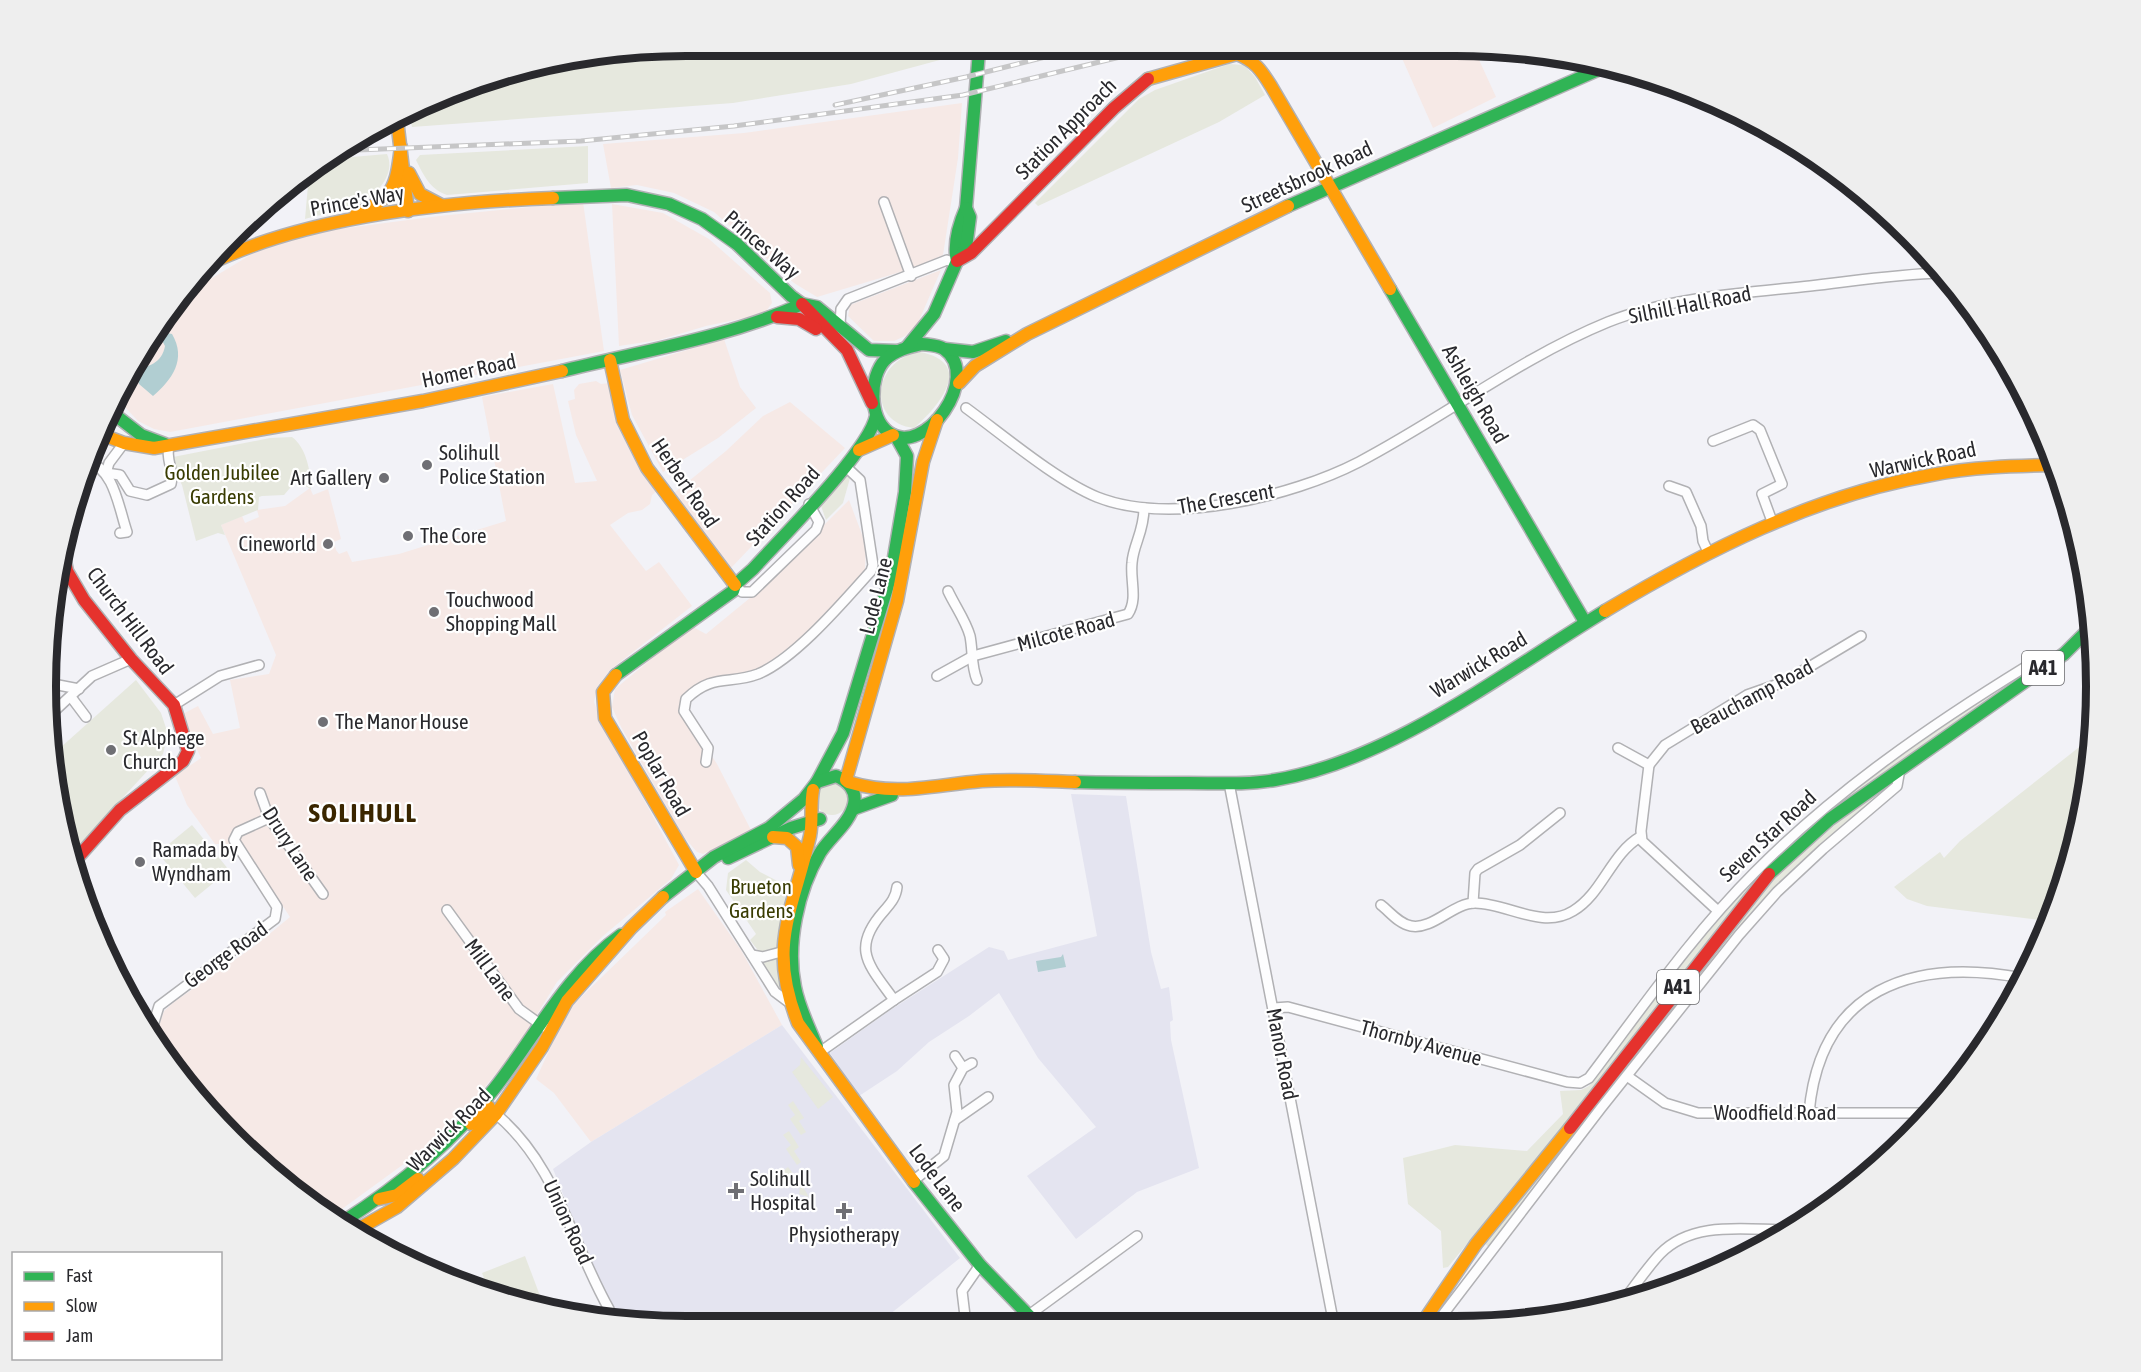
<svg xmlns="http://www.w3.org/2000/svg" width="2141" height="1372" font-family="'Asap Condensed',sans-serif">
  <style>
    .commercial { fill: #f6e9e6 }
    .built { fill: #e4e4f0 }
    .green { fill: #e6e8de }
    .water { fill: #b1ced2 }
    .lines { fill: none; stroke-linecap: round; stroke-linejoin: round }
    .street-casing { stroke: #b1b1b4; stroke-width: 12 }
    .fast-casing { stroke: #b1b1b4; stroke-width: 15 }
    .slow-casing { stroke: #b1b1b4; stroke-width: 15 }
    .jam-casing { stroke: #b1b1b4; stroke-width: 15 }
    .street { stroke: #fdfdfe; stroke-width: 9 }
    .fast { stroke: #30b455; stroke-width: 12 }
    .slow { stroke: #ff9f0a; stroke-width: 12 }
    .jam { stroke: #e5322d; stroke-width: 12 }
    .rail-casing { stroke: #c6c6c7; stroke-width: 5 }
    .rail { stroke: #fff; stroke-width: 3; stroke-dasharray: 9; stroke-linecap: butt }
    .poi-dot { fill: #6f6f74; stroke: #fff; stroke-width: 2 }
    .labels { text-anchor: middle; stroke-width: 4.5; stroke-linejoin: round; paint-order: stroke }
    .shield { fill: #fff; stroke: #69696c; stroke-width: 1.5 }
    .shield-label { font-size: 20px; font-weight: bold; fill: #29292d }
    .street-label { font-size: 21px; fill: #29292d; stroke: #fff }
    .poi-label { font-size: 21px; fill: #29292d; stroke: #fff; text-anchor: start }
    .park-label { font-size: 21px; fill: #393c02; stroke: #fff }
    .district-label { font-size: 27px; font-weight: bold; letter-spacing: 1.5px; fill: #3a2600; stroke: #fff }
    .rim { fill: none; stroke: #29292d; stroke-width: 8 }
  </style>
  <rect width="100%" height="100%" fill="#f2f2f7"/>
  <g class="commercial">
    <path d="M1423,51H1475L1496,97L1433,128L1401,56Z"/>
    <path d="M962,103L958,158L943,255L914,268L817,297L794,283L714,212L674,193L637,185L611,188L603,144L744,133Z"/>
    <path d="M583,202L604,351L170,432L154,429L138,421L123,405L122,385L131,366L174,301L252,254L308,233L439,216Z"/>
    <path d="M612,204L663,213L709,239L770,293L772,303L764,314L706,326L659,340L619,346Z"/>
    <path d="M941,270L917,325L905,336L894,341H874L848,316L850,305Z"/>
    <path d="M724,339L740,387L756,408L718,438L663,472L632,415L620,370Z"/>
    <path d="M596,381L601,384L609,383L616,423L639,468L657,491L652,495L650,504L642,510L628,513L610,525L646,571L659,562L692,606L610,670L597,687L594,702L600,718L679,865L671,879L603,936L557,982L512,1055L445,1134L331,1217L264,1168L204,1108L175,1068L159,1026L164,1011L174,1002L256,945L290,917L242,844H215L187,805L175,776L201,758L181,715L198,706L213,734L240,728L230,680L269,674L276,655L221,525L242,516L245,523L259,517L257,510L285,506L310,488L313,495L328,489L341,539L334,542L336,550L339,554L347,551L352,562L399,554L506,521L482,397L553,384L575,483L597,481L576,435L568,401L575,399L574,390L579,384Z"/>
    <path d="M790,402L845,448L731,568L697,528L674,493L726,451L763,416Z"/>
    <path d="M849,500L866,545L865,571L800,639L763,667L747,673L706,679L680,697L681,710L717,764L752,832L703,854L697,852L683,836L621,727L612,707L615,689L691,626L706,634L756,593Z"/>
    <path d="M698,889L741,950L782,1025L591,1142L554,1093L536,1079L566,1014L575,1003L666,915L665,912Z"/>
  </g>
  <g class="built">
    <path d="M1071,794L1126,796L1151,952L1161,989L1169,987L1173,1020L1170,1022L1171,1040L1199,1168L1137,1192L1076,1239L1027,1176L1096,1127L1038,1058L999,993L969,1016L929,1042L897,1071L859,1096L830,1053L889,1011L989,947L1004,951L1008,960L1097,936Z"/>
    <path d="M782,1025L960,1258L879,1323L614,1322L553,1169L591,1142Z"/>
  </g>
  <g class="green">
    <path d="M602,51H818L820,58L857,51H973L851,84L733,103L412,127L409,114L480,79Z"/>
    <path d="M1229,64L1244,65L1255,77L1265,95L1219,122L1038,206L1035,203L1139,99L1155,90Z"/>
    <path d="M588,146V183L447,195C430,189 424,176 416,160L420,155Z"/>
    <path d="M387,154C397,175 374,198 356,205C340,212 321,214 305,219L309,174L352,157Z"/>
    <path d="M920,352C975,363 940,405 914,428C867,423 871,360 920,352Z"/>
    <path d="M292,437C306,447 311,472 311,489L296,481L284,495L262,496L259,497L258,510L221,525L225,535L218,533L196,541L182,485L173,469V457L270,438Z"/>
    <path d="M846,476L850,478L843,503L826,520L821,506Z"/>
    <path d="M2026,671L1819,821L1629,1046L1448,1267L1443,1268L1441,1231L1408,1204L1403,1158L1455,1145L1527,1151L1563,1114L1560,1091L1581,1090L1589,1086L1609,1057L1726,908L1818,816L1893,761L1997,687Z"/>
    <path d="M136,680L161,713L168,734L163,754L69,856L50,757Z"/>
    <path d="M2092,737C2090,794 2072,870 2049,921L1927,906L1907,899L1894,887L1940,852L1944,858L1960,841Z"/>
    <path d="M1891,782L1892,787L1782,884L1490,1248L1484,1243L1744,908L1800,851Z"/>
    <circle cx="832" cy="799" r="16"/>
    <path d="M192,825L229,870L195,898L158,853Z"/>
    <path d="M746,860L760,872L787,886L777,946L773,951L760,953L750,940L756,934L726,890L728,873Z"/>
    <path d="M778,958L782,992L763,964L767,960Z"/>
    <path d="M801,1057L833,1097L818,1109L792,1072L800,1065Z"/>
    <path d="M793,1101L804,1118L799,1121L806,1132L801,1135L790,1119L795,1115L788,1105Z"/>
    <path d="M789,1131L799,1147L794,1151L801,1162L797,1165L786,1149L791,1145L783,1135Z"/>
    <path d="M788,1167L795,1176L792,1178L795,1183L799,1180L809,1197L799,1194L800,1187L775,1184L786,1176L783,1171Z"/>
    <path d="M525,1256L542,1301L535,1304L489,1291L482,1273Z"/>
  </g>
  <g class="water">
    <path d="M157,331L172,334C187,359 172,380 153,396L139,384L133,370C149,367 162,363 165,346Z"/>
    <path d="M1063,954L1066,967L1038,972L1036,961L1061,957Z"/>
  </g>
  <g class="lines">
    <defs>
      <g id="street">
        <path d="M884,202L911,276"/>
        <path d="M840,324L841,309L848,299L947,260L956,264"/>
        <path d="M966,408C1003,435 1056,480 1097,497C1170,526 1291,497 1359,462C1443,418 1520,358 1608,322C1671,297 1743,293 1810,286C1854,281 1898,274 1942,273"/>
        <path d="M1713,441L1753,425L1760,430L1782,484L1762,494L1773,524"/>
        <path d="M124,443L109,463L106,473L120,475L130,491L147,495L171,484C175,470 165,461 169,445"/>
        <path d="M87,462C114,467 119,509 127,532L120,533"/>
        <path d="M1669,486L1686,492L1701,526L1703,541L1709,554"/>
        <path d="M735,585L742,592H752L816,530L819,522L809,504"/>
        <path d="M948,591C955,606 966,621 970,636C973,651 971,666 977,680"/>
        <path d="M937,676L973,656L1128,614C1138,599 1130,580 1132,563C1133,545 1144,532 1144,508"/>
        <path d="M53,684L79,689"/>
        <path d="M71,697L86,717"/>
        <path d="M174,705L220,676L259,665"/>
        <path d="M49,716L92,676L131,659"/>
        <path d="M1618,748L1649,765L1665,745L1747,695L1784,682L1861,636"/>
        <path d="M706,762L708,748L684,711L686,699C713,673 729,685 758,674C795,659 844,601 871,571L873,565L860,480L845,466"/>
        <path d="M1649,765L1641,831L1642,841L1718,911"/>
        <path d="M1229,783L1334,1325"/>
        <path d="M260,793L269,818L323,894"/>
        <path d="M696,872L708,886L775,992L787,1001"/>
        <path d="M1473,903L1475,873L1478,869L1520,845L1560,813"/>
        <path d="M1381,905C1390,912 1399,924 1411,926C1433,930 1453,903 1475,903C1507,903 1542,930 1573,911C1602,894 1611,854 1640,837"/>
        <path d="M447,910L519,1009L544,1027"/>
        <path d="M752,955L763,957L781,952"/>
        <path d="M125,993H126"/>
        <path d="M894,1000L937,972L944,959L938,950"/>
        <path d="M1274,1008L1288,1007L1567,1082L1580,1083L1589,1078C1642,1008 1693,934 1755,872C1835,791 1931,725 2027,666L2040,670"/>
        <path d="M158,1044L152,1029L159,1006L275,919L277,907L234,840L238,832L269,818"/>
        <path d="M820,1052L894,1000C869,965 850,949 884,911C891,903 896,897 897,887"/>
        <path d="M955,1056L963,1068"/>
        <path d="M1627,1076L1665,1103L1698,1113H1932"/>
        <path d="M1809,1113C1820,989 1912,957 2023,978"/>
        <path d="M496,1114C557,1165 571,1242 609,1309"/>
        <path d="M955,1120L988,1097"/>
        <path d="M913,1181L944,1156L957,1112L954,1085L963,1068L972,1063"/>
        <path d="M1620,1305C1633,1289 1645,1270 1660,1254C1693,1220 1746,1230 1788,1230"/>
        <path d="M1029,1315L1137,1236"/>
        <path d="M960,1323L965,1316L962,1291L980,1265"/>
        <path d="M1435,1325L1601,1108L1739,935L1777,892L1823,849L1897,786L1900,769"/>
      </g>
      <g id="fast">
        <path d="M553,198L627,195L669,204L702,219L737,244L791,296L802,304L817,307L869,350L897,351"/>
        <path d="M1288,206L1607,66"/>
        <path d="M957,261C953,244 959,224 966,208L979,51"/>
        <path d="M1390,289L1585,622"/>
        <path d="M922,344C929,345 938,345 944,349C983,376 924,460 888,432C869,417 869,377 885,360C895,350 909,347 922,344Z"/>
        <path d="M907,347L934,314L957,261L966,248L970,217L966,208"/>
        <path d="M945,349L973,352L1006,341"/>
        <path d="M562,371C642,351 727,338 802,304"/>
        <path d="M110,411L141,435L165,444"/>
        <path d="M616,675L733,591L735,585L753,569C781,538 869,451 876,416"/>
        <path d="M817,782L843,733L891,575L905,492L907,456L897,438"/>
        <path d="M1075,782C1113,783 1151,783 1188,783C1217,783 1246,785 1275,780C1390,761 1506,671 1605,611"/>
        <path d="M853,809L892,795"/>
        <path d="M728,858L791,828L820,819"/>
        <path d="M1769,874L1830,819L2064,654L2092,626"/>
        <path d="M663,897L714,857L769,828L804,799L817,782L836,776C848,781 857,791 854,804C850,823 829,838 820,853C798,890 786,944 795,987C799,1008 809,1027 817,1047"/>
        <path d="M914,1182L980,1265L1037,1324"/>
        <path d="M341,1223C399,1186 452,1143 494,1089C536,1036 565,975 621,935"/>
      </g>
      <g id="slow">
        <path d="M1610,67L1682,88"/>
        <path d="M1148,79L1237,54C1255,61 1261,70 1271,86L1390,289"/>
        <path d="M397,120L408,211"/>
        <path d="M409,173L420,194L441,205"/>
        <path d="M356,214C394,198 396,187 401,147"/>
        <path d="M205,266C303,217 444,202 553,198"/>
        <path d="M610,360L623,420L647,468L735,585"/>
        <path d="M959,383L975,366L1027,334L1288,206"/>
        <path d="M102,429L109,414"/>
        <path d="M100,434L124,443L154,448L423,401L562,371"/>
        <path d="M859,450L893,435"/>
        <path d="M1605,611C1705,551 1815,495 1931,475C1972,467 2013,466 2054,465"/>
        <path d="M616,675L603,692L605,718L696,872"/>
        <path d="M846,780L897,601L923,462L937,420"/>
        <path d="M848,782C898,797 932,785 982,781C1012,779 1044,781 1075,782"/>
        <path d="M813,790C810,805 813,820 810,836C793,911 767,945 798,1023L914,1182"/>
        <path d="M773,837L787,838L797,847L799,865"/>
        <path d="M471,1124L489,1107"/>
        <path d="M379,1199L397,1195L418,1179"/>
        <path d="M353,1232L397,1207L453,1159L496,1114L542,1047L567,1001L631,928L663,897"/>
        <path d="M1421,1325L1476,1244L1570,1128"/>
      </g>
      <g id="jam">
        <path d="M957,261L971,253L1114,108L1148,79"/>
        <path d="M802,304L847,350L872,403"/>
        <path d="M777,317L799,319L816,329"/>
        <path d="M64,556L67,571L84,600L131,659L174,705L188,751L183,761L120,810L72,864"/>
        <path d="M1570,1128L1769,874"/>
      </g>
    </defs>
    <use href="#street" class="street-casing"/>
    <use href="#fast" class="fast-casing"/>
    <use href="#slow" class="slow-casing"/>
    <use href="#jam" class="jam-casing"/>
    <use href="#street" class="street"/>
    <use href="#fast" class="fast"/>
    <use href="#slow" class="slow"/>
    <use href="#jam" class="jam"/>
    <defs>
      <g id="rail">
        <path d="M835,105L966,77L1069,51"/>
        <path d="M333,151L581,141L734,126L963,95L1145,51"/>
      </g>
    </defs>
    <use href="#rail" class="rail-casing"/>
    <use href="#rail" class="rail"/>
  </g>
  <g class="poi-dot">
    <circle cx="427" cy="465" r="6"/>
    <circle cx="384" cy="478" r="6"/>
    <circle cx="408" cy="536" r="6"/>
    <circle cx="328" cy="544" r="6"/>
    <circle cx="434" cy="612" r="6"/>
    <circle cx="323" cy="722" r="6"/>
    <circle cx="111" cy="750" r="6"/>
    <circle cx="140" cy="862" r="6"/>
    <path d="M733 1182h6v6h6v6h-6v6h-6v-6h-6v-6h6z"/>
    <path d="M841 1202h6v6h6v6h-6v6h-6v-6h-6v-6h6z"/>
  </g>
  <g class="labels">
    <g class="shield">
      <rect x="2022" y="651" width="42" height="34" rx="4.5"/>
      <rect x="1657" y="970" width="42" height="34" rx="4.5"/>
    </g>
    <g class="shield-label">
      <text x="2043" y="675">A41</text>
      <text x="1678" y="994">A41</text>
    </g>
    <g class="street-label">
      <text transform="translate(1066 129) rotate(-45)" y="7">Station Approach</text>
      <text transform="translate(1307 177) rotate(-25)" y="7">Streetsbrook Road</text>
      <text transform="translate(357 201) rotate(-10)" y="7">Prince's Way</text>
      <text transform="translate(762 245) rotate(41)" y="7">Princes Way</text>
      <text transform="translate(1690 305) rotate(-11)" y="7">Silhill Hall Road</text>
      <text transform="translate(469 371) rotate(-12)" y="7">Homer Road</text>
      <text transform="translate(1475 394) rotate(60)" y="7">Ashleigh Road</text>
      <text transform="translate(1923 460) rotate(-12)" y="7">Warwick Road</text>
      <text transform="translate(685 483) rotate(56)" y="7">Herbert Road</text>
      <text transform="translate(1226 499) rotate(-10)" y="7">The Crescent</text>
      <text transform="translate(783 506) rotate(-48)" y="7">Station Road</text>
      <text transform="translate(876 596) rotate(-76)" y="7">Lode Lane</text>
      <text transform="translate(130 621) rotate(53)" y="7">Church Hill Road</text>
      <text transform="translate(1066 632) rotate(-15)" y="7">Milcote Road</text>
      <text transform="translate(1479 665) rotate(-31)" y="7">Warwick Road</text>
      <text transform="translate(1752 697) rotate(-28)" y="7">Beauchamp Road</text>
      <text transform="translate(661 774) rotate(60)" y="7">Poplar Road</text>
      <text transform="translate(1768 836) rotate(-43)" y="7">Seven Star Road</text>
      <text transform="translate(290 844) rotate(57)" y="7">Drury Lane</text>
      <text transform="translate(226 955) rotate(-36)" y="7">George Road</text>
      <text transform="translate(490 970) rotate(54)" y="7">Mill Lane</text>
      <text transform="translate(1421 1043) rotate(15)" y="7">Thornby Avenue</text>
      <text transform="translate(1282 1054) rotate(79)" y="7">Manor Road</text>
      <text x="1775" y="1120">Woodfield Road</text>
      <text transform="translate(449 1130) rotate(-45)" y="7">Warwick Road</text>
      <text transform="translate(937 1178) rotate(53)" y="7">Lode Lane</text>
      <text transform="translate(568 1222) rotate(65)" y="7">Union Road</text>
    </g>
    <g class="poi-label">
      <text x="439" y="460">Solihull<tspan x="439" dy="24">Police Station</tspan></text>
      <text x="372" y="485" text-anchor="end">Art Gallery</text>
      <text x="420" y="543">The Core</text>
      <text x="316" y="551" text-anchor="end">Cineworld</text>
      <text x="446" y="607">Touchwood<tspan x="446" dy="24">Shopping Mall</tspan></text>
      <text x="335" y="729">The Manor House</text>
      <text x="123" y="745">St Alphege<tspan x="123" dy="24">Church</tspan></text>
      <text x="152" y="857">Ramada by<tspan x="152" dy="24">Wyndham</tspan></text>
      <text x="750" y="1186">Solihull<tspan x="750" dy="24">Hospital</tspan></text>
      <text x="844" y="1242" text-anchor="middle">Physiotherapy</text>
    </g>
    <g class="park-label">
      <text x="222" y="480">Golden Jubilee<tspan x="222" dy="24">Gardens</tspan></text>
      <text x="761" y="894">Brueton<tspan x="761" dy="24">Gardens</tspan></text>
    </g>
    <g class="district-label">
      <text x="363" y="822">SOLIHULL</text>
    </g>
  </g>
  <path d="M0 0H2141V1372H0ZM686 56H1456A630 630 0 0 1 2086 686V686A630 630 0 0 1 1456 1316H686A630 630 0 0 1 56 686V686A630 630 0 0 1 686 56Z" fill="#eee" fill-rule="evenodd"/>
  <path class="rim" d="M686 56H1456A630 630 0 0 1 2086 686V686A630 630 0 0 1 1456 1316H686A630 630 0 0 1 56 686V686A630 630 0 0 1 686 56Z"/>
  <rect x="12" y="1252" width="210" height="108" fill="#ffffff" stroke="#a9a9ab" stroke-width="1.5"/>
  <rect x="24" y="1272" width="30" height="9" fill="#30b455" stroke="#a9a9ab" stroke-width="1.5"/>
  <text x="66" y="1282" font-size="18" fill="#29292d">Fast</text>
  <rect x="24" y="1302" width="30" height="9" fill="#ff9f0a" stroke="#a9a9ab" stroke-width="1.5"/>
  <text x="66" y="1312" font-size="18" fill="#29292d">Slow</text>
  <rect x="24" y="1332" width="30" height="9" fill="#e5322d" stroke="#a9a9ab" stroke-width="1.5"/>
  <text x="66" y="1342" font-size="18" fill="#29292d">Jam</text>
</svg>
